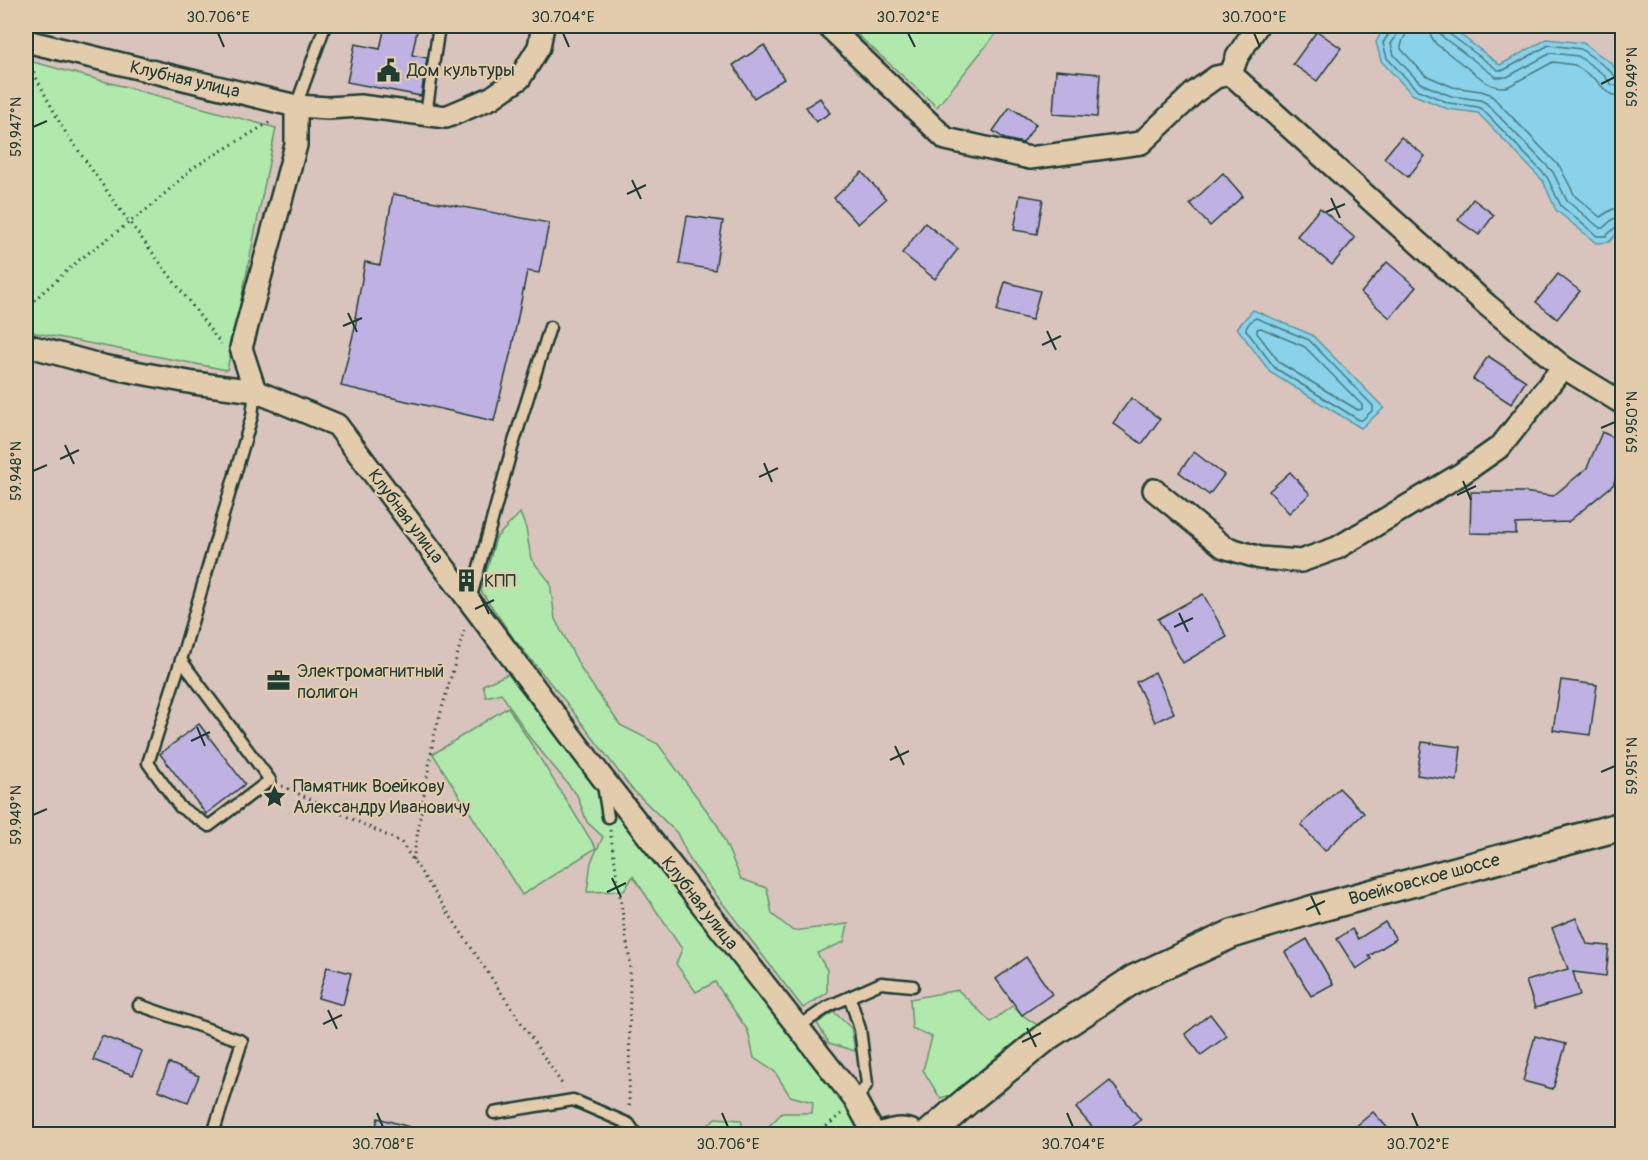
<svg xmlns="http://www.w3.org/2000/svg" width="1648" height="1160" font-family="Pangolin,sans-serif">
  <style>
    .green { fill: #b1e8ab; stroke: #689270; stroke-width: 1.5 }
    .water { fill: #89d2ea; stroke: #5f96a1; stroke-width: 1.5 }
    .lines { fill: none; stroke-linecap: round; stroke-linejoin: round }
    .shore { stroke: #49797d; stroke-width: 1.5 }
    .building { fill: #bfb1e2; stroke: #1f3d34; stroke-width: 1.5 }
    .service-casing { stroke: #1f3d34; stroke-width: 15 }
    .minor-casing { stroke: #1f3d34; stroke-width: 26 }
    .tertiary-casing { stroke: #1f3d34; stroke-width: 32 }
    .path { stroke: #1f3d34; stroke-width: 3; stroke-dasharray: 1.5 4.5; stroke-linecap: butt }
    .service { stroke: #e3ccac; stroke-width: 10 }
    .minor { stroke: #e3ccac; stroke-width: 21 }
    .tertiary { stroke: #e3ccac; stroke-width: 27 }
    .ticks { fill: none; stroke: #1f3d34; stroke-width: 2 }
    .labels { text-anchor: middle; stroke-width: 4.5; stroke-linejoin: round; paint-order: stroke }
    .poi-label { font-size: 18px; fill: #1f3d34; stroke: #e3ccac; text-anchor: start }
    .street-label { font-size: 18px; fill: #1f3d34; stroke: #e3ccac }
    .neatline { fill: none; stroke: #1f3d34; stroke-width: 2 }
    .ticks-label { font-size: 15px; text-anchor: middle; fill: #1f3d34 }
  </style>
  <rect width="100%" height="100%" fill="#d8c4bc"/>
  <filter id="ink" filterUnits="userSpaceOnUse"><feTurbulence type="fractalNoise" baseFrequency=".0167" numOctaves="2"/><feDisplacementMap in="SourceGraphic" scale="12" xChannelSelector="R" yChannelSelector="G"/><feConvolveMatrix kernelMatrix="1 2 1 2 8 2 1 2 1" color-interpolation-filters="sRGB"/></filter>
  <g filter="url(#ink)">
    <g class="green">
      <path d="M848,26H1002L937,107Z"/>
      <path d="M26,60L276,128L227,370L26,331Z"/>
      <path d="M520,513L526,528L531,559L550,582L555,619L583,672L620,725L658,744L718,826L741,879L767,888L772,914L793,931L848,924L844,942L817,953L827,970V993L803,1008L691,862L677,833L631,788L565,701L514,639L481,591L496,538Z"/>
      <path d="M508,674L533,706L550,717L597,784L601,804L625,818L841,1088L864,1134H775L767,1128L782,1113H812L813,1102L790,1096L775,1072L754,1058L748,1031L715,982L696,992L676,964L682,949L633,876L624,891L587,892L591,862L603,837L587,822L577,795L530,738L501,693L486,697L483,685Z"/>
      <path d="M508,707L596,848L522,895L433,754Z"/>
      <path d="M958,990L991,1022L1012,1006L1022,1015L1042,1028L974,1089L940,1098L923,1070L932,1037L912,1028L910,999Z"/>
      <path d="M834,1012L851,1028L855,1051L829,1043L817,1023Z"/>
      <path d="M715,1118L741,1120L744,1134H700Z"/>
    </g>
    <g class="water">
      <path d="M1385,26H1449L1500,65L1547,39L1583,43L1611,63L1622,76V228L1609,242L1596,243L1556,210L1543,181L1478,113L1448,109L1412,94L1381,61L1376,42Z"/>
      <path d="M1253,310L1312,335L1384,408L1361,428L1271,373L1237,328Z"/>
    </g>
    <g class="lines">
      <g class="shore">
        <path d="M1391,26V30L1383,43L1387,58L1416,89L1449,103L1478,107L1482,109L1547,177L1561,206L1597,236H1606L1617,226L1622,224"/>
        <path d="M1399,26L1398,33L1391,44L1394,55L1420,83L1451,96L1480,100L1486,103L1553,172L1567,201L1600,228H1603L1613,219L1622,217"/>
        <path d="M1408,26C1408,34 1400,42 1401,49L1425,75L1453,87L1481,91L1490,94L1560,167L1575,196L1600,217L1613,209L1622,208"/>
        <path d="M1429,26L1431,36L1436,44L1486,82C1493,87 1500,88 1509,86L1553,62L1575,65L1596,80L1607,92L1613,95L1622,96"/>
        <path d="M1438,26L1439,32L1444,38L1496,77H1507L1551,53L1578,56L1602,73L1612,85L1622,87"/>
        <path d="M1446,26L1448,33L1498,70H1504L1549,45L1581,49L1607,68L1617,78L1622,80"/>
        <path d="M1256,318L1309,340L1373,406V410L1362,420H1359L1275,368L1246,330C1246,326 1252,319 1256,318Z"/>
        <path d="M1261,328L1305,347L1362,405V409L1358,410L1280,363L1257,333V329Z"/>
      </g>
    </g>
    <g class="building">
      <path d="M385,26H418L412,55L427,58L421,96L347,82L355,44L380,49Z"/>
      <path d="M1317,31L1341,48L1317,81L1293,64Z"/>
      <path d="M764,45L784,79L754,98L733,65Z"/>
      <path d="M1056,70L1100,74L1097,117L1053,114Z"/>
      <path d="M820,98L830,113L816,122L806,107Z"/>
      <path d="M1010,107L1036,124L1023,143L1005,139L993,131Z"/>
      <path d="M1401,137L1425,156L1408,177L1384,158Z"/>
      <path d="M862,172L886,199L858,224L834,198Z"/>
      <path d="M1223,173L1243,196L1210,226L1190,204Z"/>
      <path d="M393,194L549,223L539,273L527,271L512,347L494,421L341,386L357,318H355L365,262L380,265Z"/>
      <path d="M1020,195L1043,199L1037,234L1014,230Z"/>
      <path d="M1473,199L1494,215L1479,235L1458,220Z"/>
      <path d="M1320,208L1355,238L1332,265L1297,236Z"/>
      <path d="M687,216L723,221L715,270L679,264Z"/>
      <path d="M925,223L958,249L935,279L902,253Z"/>
      <path d="M1387,262L1416,287L1390,318L1361,293Z"/>
      <path d="M1558,274L1580,291L1557,319L1536,302Z"/>
      <path d="M1005,282L1040,291L1032,320L997,311Z"/>
      <path d="M1488,356L1526,381L1511,404L1473,379Z"/>
      <path d="M1131,398L1160,419L1142,444L1113,423Z"/>
      <path d="M1602,432L1623,442V460L1613,485L1568,522L1516,524V534L1470,533L1471,492H1522L1553,496L1587,468Z"/>
      <path d="M1194,452L1224,475L1209,495L1179,472Z"/>
      <path d="M1290,472L1310,494L1289,513L1269,491Z"/>
      <path d="M1203,594L1227,637L1183,663L1158,619Z"/>
      <path d="M1155,672L1174,713L1155,722L1136,682Z"/>
      <path d="M1561,680L1597,685L1590,735L1553,730Z"/>
      <path d="M199,724L245,784L206,814L160,754Z"/>
      <path d="M1422,742L1461,747L1457,781L1417,775Z"/>
      <path d="M1339,788L1364,813L1325,851L1301,825Z"/>
      <path d="M1576,918L1587,944L1609,946L1606,976L1573,972L1580,995L1535,1008L1526,981L1568,969L1552,928Z"/>
      <path d="M1385,922L1396,939L1369,956L1371,959L1356,969L1337,939L1352,929L1358,939Z"/>
      <path d="M1307,939L1333,984L1311,996L1285,952Z"/>
      <path d="M1026,957L1052,994L1022,1015L996,979Z"/>
      <path d="M327,967L351,973L343,1005L318,998Z"/>
      <path d="M1210,1014L1227,1036L1201,1055L1185,1034Z"/>
      <path d="M102,1036L142,1051L133,1075L93,1060Z"/>
      <path d="M1535,1036L1566,1044L1553,1089L1523,1081Z"/>
      <path d="M169,1063L199,1076L188,1102L158,1090Z"/>
      <path d="M1110,1081L1141,1120L1123,1134H1098L1076,1108Z"/>
      <path d="M1373,1112L1393,1134H1347Z"/>
      <path d="M378,1118L420,1130L419,1134H374Z"/>
    </g>
    <g class="lines">
      <defs>
        <g id="service">
          <path d="M296,106L325,26"/>
          <path d="M426,114L439,26"/>
          <path d="M470,600L512,448L550,327"/>
          <path d="M181,660L148,763L180,807L209,826L270,780L181,660L252,416L255,391"/>
          <path d="M603,785L608,817"/>
          <path d="M850,998L860,1029L867,1084L856,1101"/>
          <path d="M139,1005L242,1041L213,1134"/>
          <path d="M798,1027L829,1006L881,983L913,986"/>
          <path d="M494,1113L573,1100L629,1124L636,1134"/>
        </g>
        <g id="minor">
          <path d="M828,26L946,139L1030,158L1141,143L1195,92L1216,77L1231,74L1487,305L1563,367L1622,403"/>
          <path d="M26,41L296,106L328,108L360,106L446,117L491,98L520,78L539,47L543,26"/>
          <path d="M1231,74L1237,57L1257,26"/>
          <path d="M26,345L103,366L194,383L255,391L337,425L601,776L856,1101L874,1134"/>
          <path d="M255,391L241,348L296,145V106"/>
          <path d="M1154,490L1224,547L1260,558L1301,561L1337,548L1461,474L1501,446L1563,367"/>
          <path d="M880,1134C892,1129 906,1126 917,1134"/>
        </g>
        <path id="tertiary" d="M929,1134L968,1100L1049,1035L1134,979L1232,934L1311,910L1622,826"/>
      </defs>
      <use href="#service" class="service-casing"/>
      <use href="#minor" class="minor-casing"/>
      <use href="#tertiary" class="tertiary-casing"/>
      <g class="path">
        <path d="M28,62L62,127L113,200L221,344"/>
        <path d="M26,309L32,302L79,260L150,207L194,167L272,121"/>
        <path d="M282,786L401,842L564,1087"/>
        <path d="M610,830L630,962L629,1110"/>
        <path d="M413,860L434,736L465,628"/>
        <path d="M730,1134L735,1131"/>
        <path d="M817,1134L841,1114"/>
      </g>
      <use href="#service" class="service"/>
      <use href="#minor" class="minor"/>
      <use href="#tertiary" class="tertiary"/>
    </g>
  </g>
  <path class="ticks" d="M218,33L224,47M563,33L569,47M908,33L915,47M1254,33L1260,47M1601,84L1615,77M33,127L47,121M632,180L641,199M627,194L646,185M1331,198L1340,218M1326,212L1345,204M348,313L357,332M343,326L362,318M1047,331L1056,350M1042,345L1061,336M1601,428L1615,422M65,445L74,464M60,459L79,450M764,463L772,482M33,471L47,465M759,477L778,468M1463,481L1471,500M1457,495L1476,486M480,595L489,614M475,609L494,600M1179,613L1188,632M1174,627L1193,618M197,727L205,746M191,741L210,732M895,746L904,765M890,760L909,751M1601,772L1615,766M33,815L47,809M612,878L621,897M607,892L626,883M1311,896L1320,915M1306,910L1325,901M328,1010L337,1029M323,1024L342,1015M1027,1028L1036,1047M1022,1042L1041,1033M377,1113L383,1127M722,1113L728,1127M1067,1113L1073,1127M1412,1113L1418,1127"/>
  <defs>
    <symbol id="civic-bare" viewBox="-9 -9 18 18"><path d="M-.6-6.5H3V-4.5H.6V-3L4-1V1h2V6H-6V1h2V-1L-.6-3ZM-1.2 2.5V6h2.4V2.5Z" fill="#1f3d34" stroke="#e3ccac" stroke-width="2.5" paint-order="stroke"/></symbol>
    <symbol id="building-bare" viewBox="-9 -9 18 18"><path d="M-4-6H4V6H1V3H-1V6H-4ZM-2.5-4.3h1.7v1.8h-1.7ZM.8-4.3h1.7v1.8H.8ZM-2.5-1h1.7V.8h-1.7ZM.8-1h1.7V.8H.8Z" fill="#1f3d34" stroke="#e3ccac" stroke-width="2.5" paint-order="stroke"/></symbol>
    <symbol id="office-bare" viewBox="-9 -9 18 18"><path d="M-6-3h4V-5.5h4V-3h4V5H-6ZM-1-4.5V-3h2v-1.5ZM-6 0V1H6V0Z" fill="#1f3d34" stroke="#e3ccac" stroke-width="2.5" paint-order="stroke"/></symbol>
    <symbol id="sight-bare" viewBox="-9 -9 18 18"><path d="M0-6L1.8-2.2L6-1.7L2.9 1.2L3.7 5.4L0 3.3L-3.7 5.4L-2.9 1.2L-6-1.7L-1.8-2.2Z" fill="#1f3d34" stroke="#e3ccac" stroke-width="2.5" paint-order="stroke"/></symbol>
  </defs>
  <g fill-rule="evenodd">
    <use href="#civic-bare" x="372" y="54" width="33" height="33"/>
    <use href="#building-bare" x="450" y="564" width="33" height="33"/>
    <use href="#office-bare" x="262" y="664" width="33" height="33"/>
    <use href="#sight-bare" x="258" y="780" width="33" height="33"/>
  </g>
  <g class="labels">
    <g class="poi-label">
      <text x="407" y="76">Дом культуры</text>
      <text x="484" y="587">КПП</text>
      <text x="297" y="677">Электромагнитный<tspan x="297" dy="21">полигон</tspan></text>
      <text x="293" y="792">Памятник Воейкову<tspan x="293" dy="21">Александру Ивановичу</tspan></text>
    </g>
    <g class="street-label">
      <text transform="translate(185 79) rotate(13)" y="6">Клубная улица</text>
      <text transform="translate(406 516) rotate(53)" y="6">Клубная улица</text>
      <text transform="translate(1424 879) rotate(-15)" y="6">Воейковское шоссе</text>
      <text transform="translate(700 903) rotate(52)" y="6">Клубная улица</text>
    </g>
  </g>
  <rect width="1648" height="1160" fill="none" stroke="#e3ccac" stroke-width="66"/>
  <rect x="33" y="33" width="1582" height="1094" class="neatline"/>
  <g class="ticks-label">
    <text x="218" y="22">30.706°E</text>
    <text x="563" y="22">30.704°E</text>
    <text x="908" y="22">30.702°E</text>
    <text x="1254" y="22">30.700°E</text>
    <text transform="translate(1632 77) rotate(-90)" y="5">59.949°N</text>
    <text transform="translate(16 127) rotate(-90)" y="5">59.947°N</text>
    <text transform="translate(1632 422) rotate(-90)" y="5">59.950°N</text>
    <text transform="translate(16 471) rotate(-90)" y="5">59.948°N</text>
    <text transform="translate(1632 766) rotate(-90)" y="5">59.951°N</text>
    <text transform="translate(16 815) rotate(-90)" y="5">59.949°N</text>
    <text x="383" y="1149">30.708°E</text>
    <text x="728" y="1149">30.706°E</text>
    <text x="1073" y="1149">30.704°E</text>
    <text x="1418" y="1149">30.702°E</text>
  </g>
</svg>
